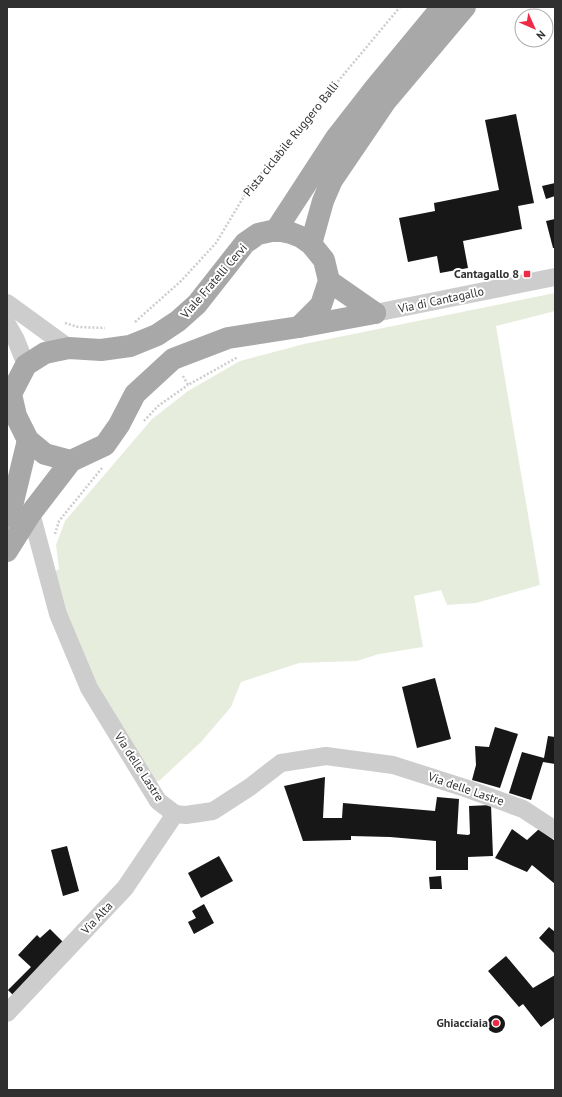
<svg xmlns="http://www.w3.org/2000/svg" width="562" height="1097" font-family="'PT Sans',sans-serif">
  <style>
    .green { fill: #e7eddd }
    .building { fill: #171717 }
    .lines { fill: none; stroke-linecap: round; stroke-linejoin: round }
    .path { stroke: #cdcdcd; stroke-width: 2.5; stroke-dasharray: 2 2; stroke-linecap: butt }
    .street { stroke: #cdcdcd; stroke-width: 18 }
    .primary { stroke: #a8a8a8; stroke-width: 22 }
    .poi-dot { fill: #ef2a46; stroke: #fff; stroke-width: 1.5 }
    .labels { text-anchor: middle; stroke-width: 4; stroke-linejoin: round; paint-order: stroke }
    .street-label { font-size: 12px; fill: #303030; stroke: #fff }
    .poi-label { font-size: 12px; font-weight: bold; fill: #303030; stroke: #fff; text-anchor: end }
  </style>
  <rect width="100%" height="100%" fill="#fff"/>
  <path class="green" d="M555,293V311L496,326L540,585L476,603L447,605L441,590L414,596L423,647L379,654L357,661L299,663L241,682L231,707L201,742L159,781L152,780L105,702L63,610L55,571L59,569L56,545L65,521L152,419L188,391L240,361L304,344Z"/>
  <g class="building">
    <path d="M516,114L534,203L518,206L522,229L463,241L468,268L440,273L437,256L408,262L399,218L435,211L434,203L499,190L485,120Z"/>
    <path d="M555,183V196L546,199L542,186Z"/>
    <path d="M555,219V248H553L546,221Z"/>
    <path d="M435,678L451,739L417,748L402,687Z"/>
    <path d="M495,727L518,734L500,788L472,780L476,765L475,746L489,747Z"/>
    <path d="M548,736L555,737V764L543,762L531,800L509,793L522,752L544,758Z"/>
    <path d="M325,777L323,818H342L343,803L435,811L437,797L459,799L457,834L468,835L470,834L469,806L491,805L493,856L468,857V870H436V841L390,837L351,836V840L303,841L284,786Z"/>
    <path d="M512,829L527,840L539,829L555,841V884L532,865L527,872L495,858Z"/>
    <path d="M67,846L79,891L63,896L51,850Z"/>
    <path d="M219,856L233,881L201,898L188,873Z"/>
    <path d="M441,876L442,889H430L429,877Z"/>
    <path d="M204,904L214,923L194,934L188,922L196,918L192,911Z"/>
    <path d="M549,927L555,932V954L539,938Z"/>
    <path d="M50,929L66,945L15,997L8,990L31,967L18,955L37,935L40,938Z"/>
    <path d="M506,956L533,988L555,975V1017L541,1027L523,1004L519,1007L488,971Z"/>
    <circle cx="496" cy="1024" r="9"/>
  </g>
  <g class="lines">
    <g class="path">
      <path d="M135,322L181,281L216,243L249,188L400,7"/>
      <path d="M65,323L78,327L105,328"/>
      <path d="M183,376L188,385L238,357"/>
      <path d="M144,421L158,406L188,385"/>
      <path d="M55,534L59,521L102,468"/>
    </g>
    <g class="street">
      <path d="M7,303L69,348"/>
      <path d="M375,313L555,277"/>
      <path d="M7,324L16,340L26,365"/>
      <path d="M31,513L58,614L89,688L158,801L175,814L186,815L213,811L250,787L281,763L326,756L393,765L465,788L523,809L555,830"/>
      <path d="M7,1013L125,888L175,814"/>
    </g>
    <g class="primary">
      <path d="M276,230L336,138L375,88L442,7"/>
      <path d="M311,244L323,201L332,180L385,102L465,7"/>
      <path d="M329,281L375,313"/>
      <path d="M71,461L45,454L28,440L16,416L11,394L26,365L45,353L69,348L101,350L130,346L157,335L178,321L197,304L245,243L258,234L276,230L291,233L301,237L311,244L324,260L329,281L321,305L299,327"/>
      <path d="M7,517L11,510L28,440"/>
      <path d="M7,551L31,513L71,461L105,445L119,425L135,394L173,359L228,338L299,327L375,313"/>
    </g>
  </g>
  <g class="poi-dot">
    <rect x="523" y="270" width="8" height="8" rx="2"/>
    <circle cx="496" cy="1023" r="4"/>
  </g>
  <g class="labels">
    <g class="street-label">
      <text transform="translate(291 139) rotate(-51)" y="4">Pista ciclabile Ruggero Balli</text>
      <text transform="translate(214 281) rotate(-49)" y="4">Viale Fratelli Cervi</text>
      <text transform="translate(441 300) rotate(-12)" y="4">Via di Cantagallo</text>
      <text transform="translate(139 767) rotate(57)" y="4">Via delle Lastre</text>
      <text transform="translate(466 789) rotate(19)" y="4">Via delle Lastre</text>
      <text transform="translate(97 918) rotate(-47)" y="4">Via Alta</text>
    </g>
    <g class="poi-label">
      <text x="519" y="278">Cantagallo 8</text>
      <text x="488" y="1027">Ghiacciaia</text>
    </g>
  </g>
  <rect width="562" height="1097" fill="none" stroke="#303030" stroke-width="16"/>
  <g transform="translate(534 28) rotate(135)"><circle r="19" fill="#ffffff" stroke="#acacac"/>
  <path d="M0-3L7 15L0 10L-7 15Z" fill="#ef2a46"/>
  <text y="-6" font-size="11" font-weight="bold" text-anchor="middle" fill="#303030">N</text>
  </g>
</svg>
